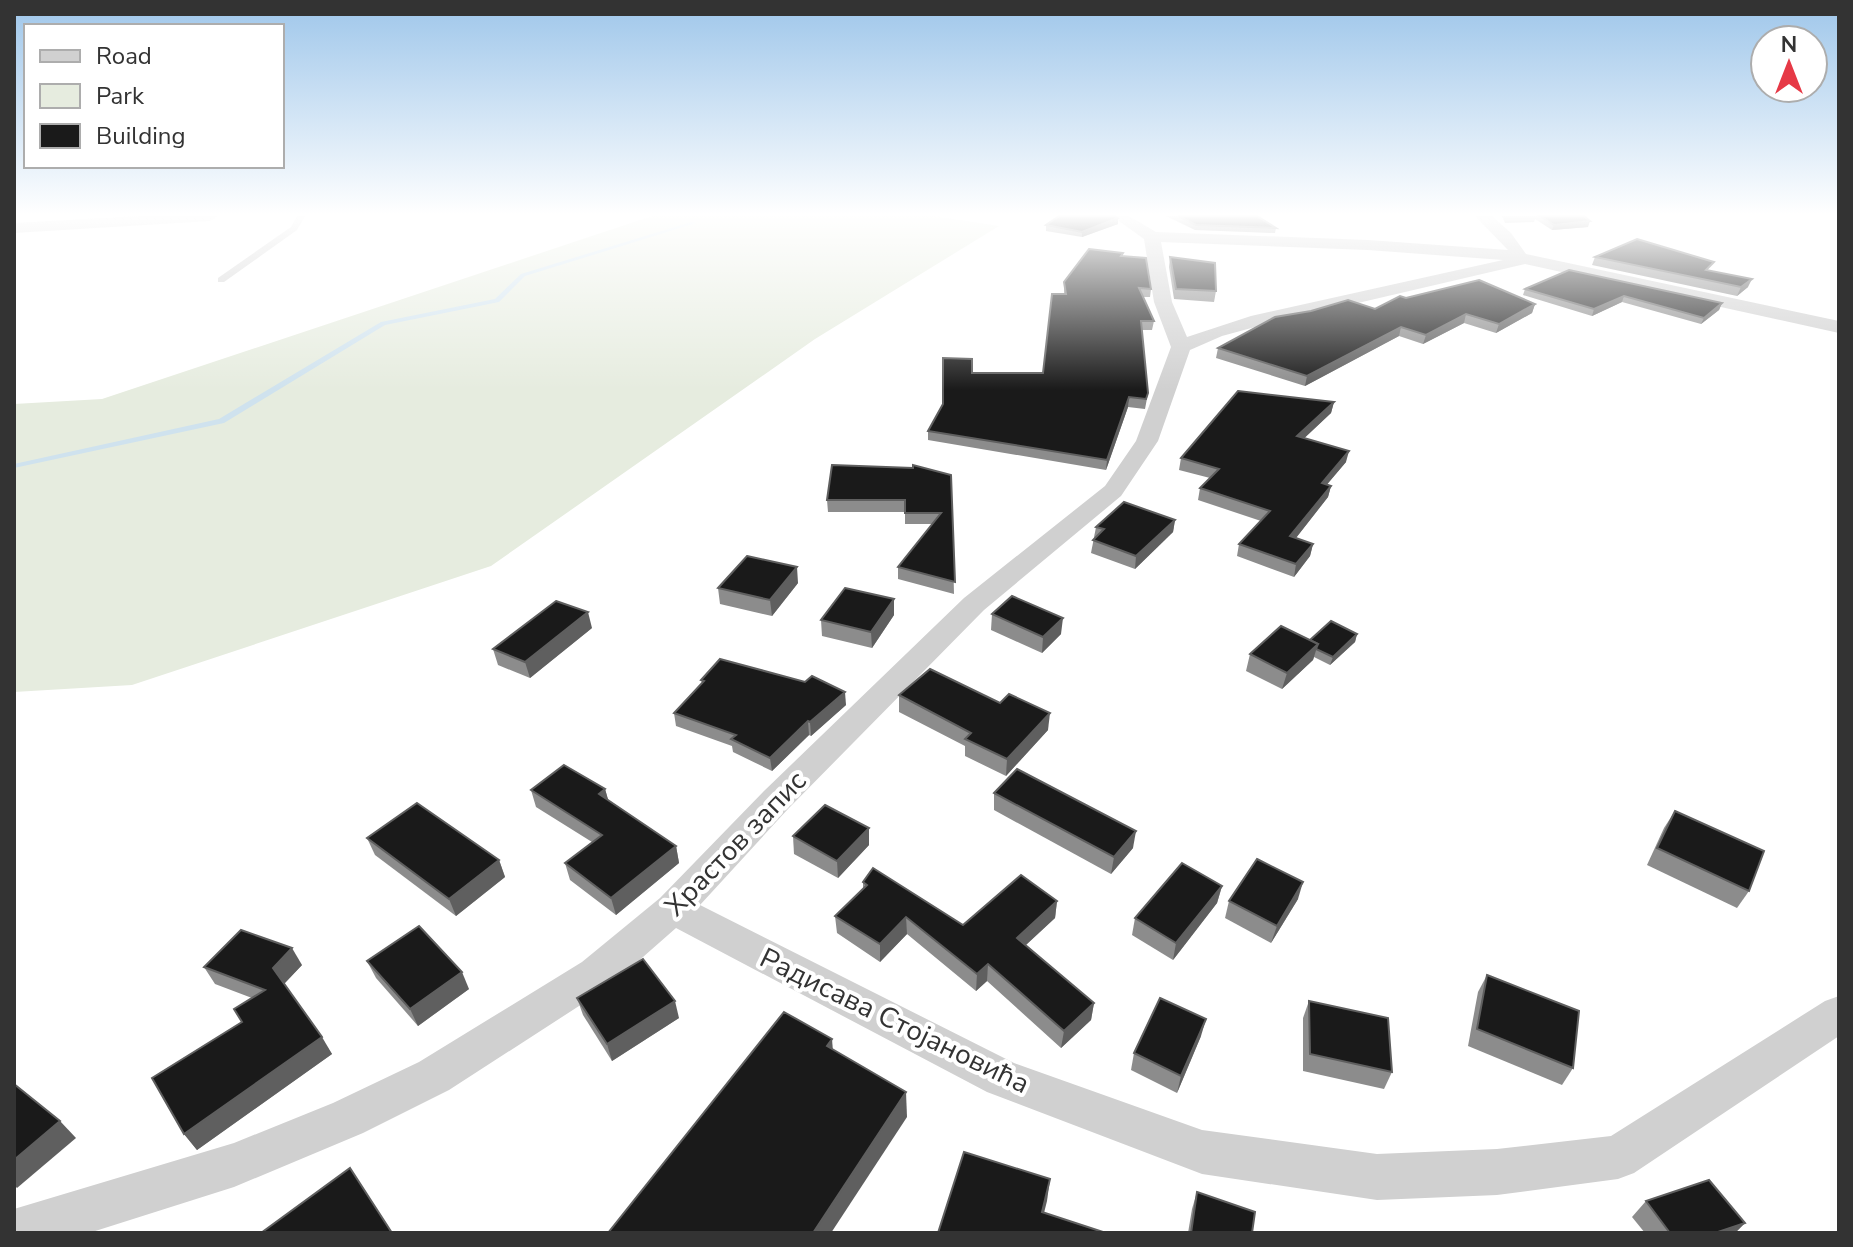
<svg xmlns="http://www.w3.org/2000/svg" width="1853" height="1247" font-family="'Nunito Sans',sans-serif">
  <style>
    .green { fill: #e6ecdf }
    .lines { fill: none; stroke-linecap: round; stroke-linejoin: round }
    .stream { fill: #cfe2ee; fill-rule: evenodd }
    .lane { fill: #d0d0d0; fill-rule: evenodd }
    .street { fill: #d0d0d0; fill-rule: evenodd }
    .wall { fill: #8c8c8c }
    .shaded-wall { fill: #5f5f5f }
    .building { fill: #1a1a1a; stroke: #5f5f5f; stroke-width: 2 }
    .labels { text-anchor: middle; stroke-width: 8; stroke-linejoin: round; paint-order: stroke }
    .near-street-label { font-size: 28px; fill: #333; stroke: #fff }
  </style>
  <rect width="100%" height="100%" fill="#fff"/>
  <path class="green" d="M652,216H934L999,226L815,339L491,566L132,685L14,692V404L102,399Z"/>
  <g class="lines">
    <path class="stream" d="M691,222L696,223L525,276L499,302L385,325L224,423L14,468V464L219,419L381,322L495,299L521,274Z"/>
    <path class="lane" d="M297,216H305L297,230L224,282H218V278L291,227Z"/>
    <g class="street">
      <path d="M140,216H218L210,221L14,233V223Z"/>
      <path d="M1112,216H1129L1156,232L1368,240L1508,250L1475,216H1492L1511,233L1526,254L1839,321V333L1525,264L1255,327L1222,336L1190,350L1158,441L1121,496L984,610L788,809L700,905L1014,1063L1202,1130L1377,1154L1497,1149L1611,1136L1825,1001L1839,996V1036L1634,1173L1618,1179L1497,1195L1377,1200L1202,1174L987,1092L676,928L610,986L449,1090L363,1133L234,1187L89,1233H14V1209L234,1143L333,1103L419,1062L582,962L660,898L764,791L964,598L1105,486L1136,441L1171,347L1154,302L1144,239ZM1161,242L1368,250L1503,260L1251,316L1187,337L1172,302Z"/>
    </g>
  </g>
  <g class="wall">
    <path d="M1166,216H1257L1276,228L1275,233L1195,230Z"/>
    <path d="M1502,216H1584L1588,227L1552,230L1535,219L1534,222L1505,223Z"/>
    <path d="M1118,224L1082,237L1046,231V225Z"/>
    <path d="M1123,253V256L1151,289L1150,297H1143L1154,321L1152,330H1142L1148,393L1145,409L1128,407L1106,470L928,440V431L972,373H1043L1064,294V282Z"/>
    <path d="M1170,257L1216,291L1214,302L1174,299L1169,267Z"/>
    <path d="M1595,257L1711,271L1748,287L1737,296L1592,265Z"/>
    <path d="M1525,289L1722,303L1719,310L1701,324L1622,302L1592,316L1523,295Z"/>
    <path d="M1406,298L1535,304L1532,313L1496,333L1464,323L1423,344L1399,336L1305,386L1216,358L1218,348L1375,309Z"/>
    <path d="M1334,402L1331,413L1304,438L1346,462L1327,484L1331,486L1328,497L1296,538L1313,544L1310,556L1294,577L1237,556L1239,544L1261,521L1198,500L1200,488L1210,478L1179,470L1181,458Z"/>
    <path d="M951,475L954,594L898,579V567L932,524H905V512H828L827,500Z"/>
    <path d="M1175,520L1173,532L1135,569L1091,553L1096,527Z"/>
    <path d="M798,583L772,616L720,604L718,588Z"/>
    <path d="M894,599V615L872,648L822,636L821,620Z"/>
    <path d="M992,614L1061,634L1042,653L991,630Z"/>
    <path d="M592,628L530,678L498,665L493,649Z"/>
    <path d="M1357,634L1355,642L1330,665L1314,657L1313,660L1282,689L1246,671L1250,654L1310,640Z"/>
    <path d="M701,680L846,705L811,736L809,735L772,771L733,752L732,746L676,726L674,713L702,683Z"/>
    <path d="M899,695L1048,730L1006,776L965,756V746L899,712Z"/>
    <path d="M605,789L608,800L676,846L679,863L616,915L570,880L565,863L592,842L536,807L531,790Z"/>
    <path d="M994,793L1133,848L1111,874L994,810Z"/>
    <path d="M1675,811L1749,891L1737,908L1647,865L1664,828Z"/>
    <path d="M793,836L869,845L838,878L794,854Z"/>
    <path d="M367,838L499,860L505,877L456,916L375,855Z"/>
    <path d="M863,882L963,925L1057,901L1055,918L1026,945L1094,1003L1091,1020L1061,1048L987,981L976,991L907,934L880,962L837,933L835,916L863,889Z"/>
    <path d="M1222,886L1217,903L1173,960L1132,935L1135,918Z"/>
    <path d="M1298,899L1271,943L1225,918L1229,901Z"/>
    <path d="M367,961L469,989L418,1026L376,978Z"/>
    <path d="M302,965L284,984L332,1054L197,1150L184,1134L242,1022L252,998L215,984L204,967Z"/>
    <path d="M1487,975L1573,1068L1562,1085L1468,1046L1478,992Z"/>
    <path d="M577,998L679,1018L612,1061L583,1015Z"/>
    <path d="M1309,1001L1392,1072L1384,1089L1303,1071V1018Z"/>
    <path d="M1201,1036L1177,1093L1131,1070L1134,1053Z"/>
    <path d="M1197,1192L1252,1233H1188L1192,1209Z"/>
    <path d="M1646,1201L1745,1223L1735,1233H1645L1632,1217Z"/>
  </g>
  <g class="shaded-wall">
    <path d="M1118,218V224L1082,237V232Z"/>
    <path d="M1590,221L1588,227L1552,230L1554,225Z"/>
    <path d="M1752,279L1748,287L1737,296L1741,287Z"/>
    <path d="M1624,296L1622,302L1592,316L1594,309Z"/>
    <path d="M1722,303L1719,310L1701,324L1704,318Z"/>
    <path d="M1535,304L1532,313L1496,333L1499,324Z"/>
    <path d="M1466,314L1464,323L1423,344L1426,335Z"/>
    <path d="M1401,327L1399,336L1305,386L1307,376Z"/>
    <path d="M1129,397L1128,407L1106,470L1107,460Z"/>
    <path d="M1334,402L1331,413L1295,447L1297,436Z"/>
    <path d="M1349,451L1346,462L1319,494L1322,483Z"/>
    <path d="M1331,486L1328,497L1288,548L1290,536Z"/>
    <path d="M1175,520L1173,532L1135,569L1136,556Z"/>
    <path d="M1313,544L1310,556L1294,577L1296,564Z"/>
    <path d="M797,567L798,583L772,616L770,600Z"/>
    <path d="M894,599V615L872,648L871,632Z"/>
    <path d="M588,612L592,628L530,678L525,662Z"/>
    <path d="M1063,618L1061,634L1042,653L1043,637Z"/>
    <path d="M1357,634L1355,642L1330,665L1333,657Z"/>
    <path d="M1318,644L1313,660L1282,689L1287,673Z"/>
    <path d="M845,692L846,705L811,736L810,722Z"/>
    <path d="M1050,713L1048,730L1006,776L1007,759Z"/>
    <path d="M808,721L809,735L772,771L770,758Z"/>
    <path d="M605,789L610,806L599,794Z"/>
    <path d="M869,828V845L838,878L837,861Z"/>
    <path d="M1136,831L1133,848L1111,874L1114,857Z"/>
    <path d="M676,846L679,863L616,915L611,898Z"/>
    <path d="M499,860L505,877L456,916L449,899Z"/>
    <path d="M1303,882L1298,899L1271,943L1277,926Z"/>
    <path d="M1222,886L1217,903L1173,960L1176,943Z"/>
    <path d="M1057,901L1055,918L1015,955L1017,938Z"/>
    <path d="M906,917L907,934L880,962V944Z"/>
    <path d="M292,948L302,965L283,985L273,968Z"/>
    <path d="M988,964L987,981L976,991L977,974Z"/>
    <path d="M462,972L469,989L418,1026L410,1009Z"/>
    <path d="M675,1001L679,1018L612,1061L607,1044Z"/>
    <path d="M1094,1003L1091,1020L1061,1048L1064,1031Z"/>
    <path d="M1206,1019L1201,1036L1177,1093L1181,1076Z"/>
    <path d="M322,1037L332,1054L197,1150L184,1134Z"/>
    <path d="M832,1039L834,1064L827,1046Z"/>
    <path d="M906,1092L907,1117L831,1233H813Z"/>
    <path d="M60,1121L76,1138L17,1188L14,1185V1160Z"/>
    <path d="M1050,1179L1047,1201L1039,1233L1042,1212Z"/>
    <path d="M1745,1223L1735,1233H1715Z"/>
  </g>
  <g class="building">
    <path d="M1059,216H1115L1118,218L1082,232L1046,225Z"/>
    <path d="M1178,216H1257L1276,228L1196,225Z"/>
    <path d="M1540,216H1584L1590,221L1554,225Z"/>
    <path d="M1637,239L1714,262L1706,270L1752,279L1741,287L1595,257Z"/>
    <path d="M1089,249L1123,253L1121,256L1146,258L1151,289L1139,288L1154,321H1141L1148,393L1146,399L1129,397L1107,460L928,431L943,404V358L972,359V373H1043L1052,294H1066L1064,282Z"/>
    <path d="M1170,257L1215,263L1216,291L1176,289Z"/>
    <path d="M1569,270L1722,303L1704,318L1624,296L1594,309L1525,289Z"/>
    <path d="M1479,280L1535,304L1499,324L1466,314L1426,335L1401,327L1307,376L1218,348L1275,317L1311,311L1348,300L1375,309L1400,296L1406,298Z"/>
    <path d="M1238,391L1334,402L1297,436L1349,451L1322,483L1331,486L1290,536L1313,544L1296,564L1239,544L1270,511L1200,488L1219,469L1181,458Z"/>
    <path d="M832,465L913,468V465L951,475L955,582L898,567L941,513H905V500H827Z"/>
    <path d="M1124,502L1175,520L1136,556L1093,540L1104,529L1096,527Z"/>
    <path d="M747,556L797,567L770,600L718,588Z"/>
    <path d="M845,588L894,599L871,632L821,620Z"/>
    <path d="M1012,596L1063,618L1043,637L992,614Z"/>
    <path d="M556,601L588,612L525,662L493,649Z"/>
    <path d="M1331,621L1357,634L1333,657L1316,649L1318,644L1310,640Z"/>
    <path d="M1281,626L1318,644L1287,673L1250,654Z"/>
    <path d="M720,659L805,682L812,676L845,692L810,722L808,721L770,758L731,739L736,735L674,713L704,681L701,680Z"/>
    <path d="M930,669L1000,703L1009,694L1050,713L1007,759L965,739L971,733L899,695Z"/>
    <path d="M564,765L605,789L599,794L676,846L611,898L565,863L602,835L531,790Z"/>
    <path d="M1017,769L1136,831L1114,857L994,793Z"/>
    <path d="M417,803L499,860L449,899L367,838Z"/>
    <path d="M825,805L869,828L837,861L793,836Z"/>
    <path d="M1675,811L1764,851L1749,891L1657,848Z"/>
    <path d="M1257,859L1303,882L1277,926L1229,901Z"/>
    <path d="M1182,863L1222,886L1176,943L1135,918Z"/>
    <path d="M873,868L963,925L1021,875L1057,901L1017,938L1094,1003L1064,1031L988,964L977,974L906,917L880,944L835,916L867,885L863,882Z"/>
    <path d="M419,926L462,972L410,1009L367,961Z"/>
    <path d="M241,930L292,948L273,968L322,1037L184,1134L152,1078L242,1022L234,1009L265,990L204,967Z"/>
    <path d="M643,959L675,1001L607,1044L577,998Z"/>
    <path d="M1487,975L1579,1011L1573,1068L1477,1029Z"/>
    <path d="M1160,998L1206,1019L1181,1076L1134,1053Z"/>
    <path d="M1309,1001L1388,1018L1392,1072L1310,1054Z"/>
    <path d="M784,1012L832,1039L827,1046L906,1092L813,1233H608Z"/>
    <path d="M14,1084L60,1121L14,1160Z"/>
    <path d="M964,1152L1050,1179L1042,1212L1106,1233H938Z"/>
    <path d="M350,1168L392,1233H261Z"/>
    <path d="M1709,1180L1745,1223L1715,1233H1670L1646,1201Z"/>
    <path d="M1197,1192L1255,1212L1252,1233H1191Z"/>
  </g>
  <linearGradient id="sky" x2="0" y2="1"><stop stop-color="#9ec6ea"/><stop offset="0.55" stop-color="#fff"/><stop offset="1" stop-color="#fff" stop-opacity="0"/></linearGradient>
  <rect width="1853" height="390" fill="url(#sky)"/>
  <g class="labels">
    <g class="near-street-label">
      <text transform="translate(735 843) rotate(-46)" y="10">Храстов запис</text>
      <text transform="translate(895 1020) rotate(26)" y="10">Радисава Стојановића</text>
    </g>
  </g>
  <rect width="1853" height="1247" fill="none" stroke="#333333" stroke-width="32"/>
  <rect x="24" y="24" width="260" height="144" fill="#ffffff" stroke="#adadad" stroke-width="2"/>
  <rect x="40" y="50" width="40" height="12" fill="#d0d0d0" stroke="#adadad" stroke-width="2"/>
  <text x="96" y="64" font-size="24" fill="#333333">Road</text>
  <rect x="40" y="84" width="40" height="24" fill="#e6ecdf" stroke="#adadad" stroke-width="2"/>
  <text x="96" y="104" font-size="24" fill="#333333">Park</text>
  <rect x="40" y="124" width="40" height="24" fill="#1a1a1a" stroke="#adadad" stroke-width="2"/>
  <text x="96" y="144" font-size="24" fill="#333333">Building</text>
  <g transform="translate(1789 64)"><circle r="38" fill="#ffffff" stroke="#adadad" stroke-width="2"/>
  <path d="M0-6L14 30L0 20L-14 30Z" fill="#e63946"/>
  <text y="-12" font-size="22" font-weight="bold" text-anchor="middle" fill="#333333">N</text>
  </g>
</svg>
